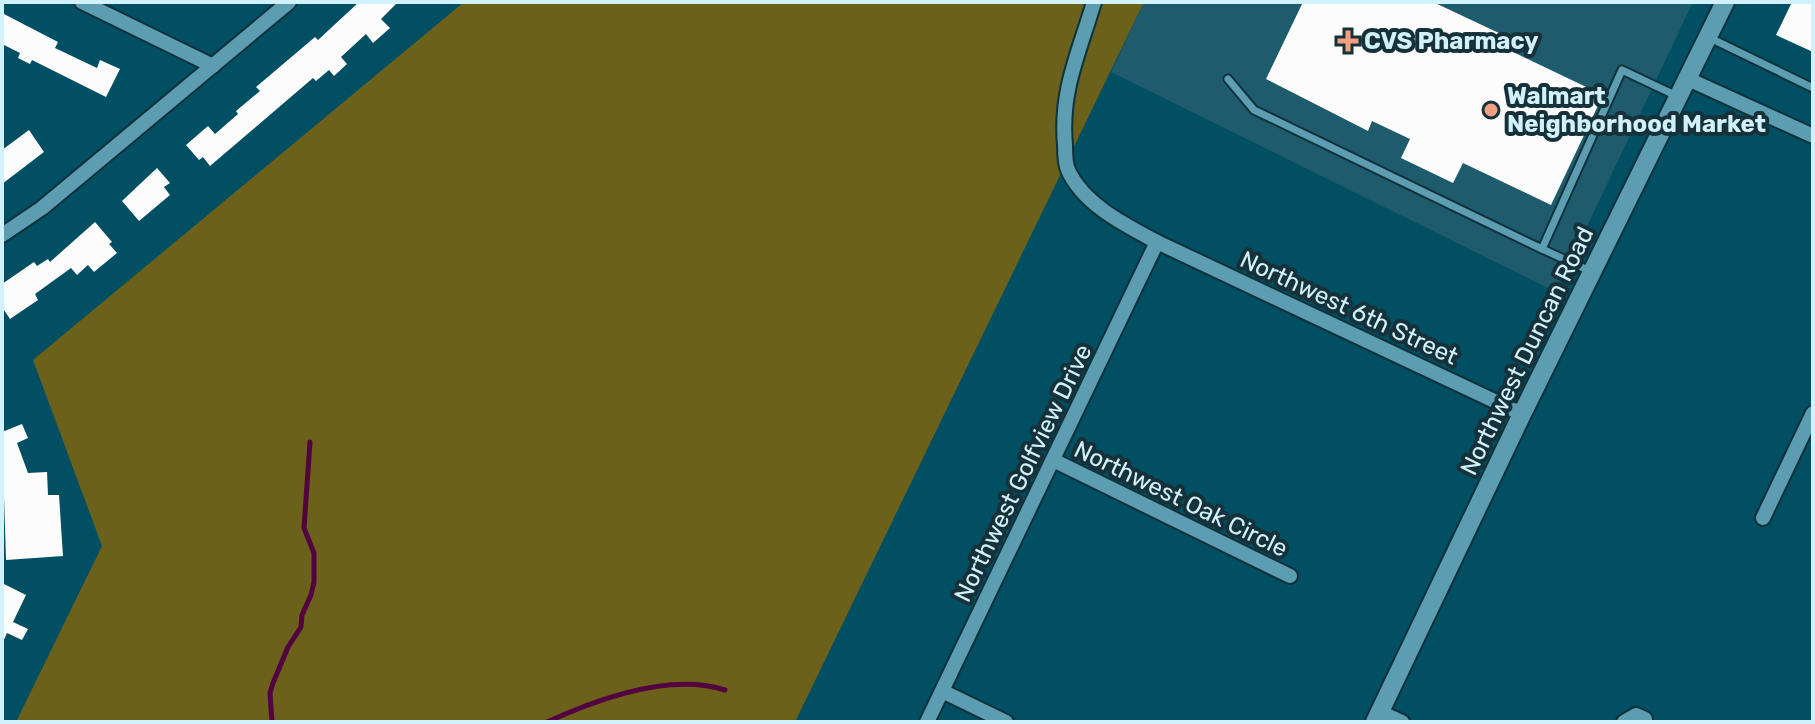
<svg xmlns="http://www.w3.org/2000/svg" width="1815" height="724" font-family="Rubik,sans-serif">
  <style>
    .built { fill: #1e5b6c }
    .green { fill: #6c611b }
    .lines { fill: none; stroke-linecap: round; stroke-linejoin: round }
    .stream { stroke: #530340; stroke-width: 5 }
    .building { fill: #fcfcfc }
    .service-casing { stroke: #0e323c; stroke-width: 11 }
    .minor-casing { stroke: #0e323c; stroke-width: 18 }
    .tertiary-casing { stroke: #0e323c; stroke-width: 22 }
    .service { stroke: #5c9db1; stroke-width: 7 }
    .minor { stroke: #5c9db1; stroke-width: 14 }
    .tertiary { stroke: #5c9db1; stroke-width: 18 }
    .poi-dot { fill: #f3a082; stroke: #163139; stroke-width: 3 }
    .labels { text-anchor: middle; stroke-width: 8; stroke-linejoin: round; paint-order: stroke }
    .poi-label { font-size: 24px; font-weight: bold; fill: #d1f1fc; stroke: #163139; text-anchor: start }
    .street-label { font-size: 24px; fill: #d1f1fc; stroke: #163139 }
  </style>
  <rect width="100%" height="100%" fill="#004f62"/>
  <path class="built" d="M1144,2H1693L1556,292L1111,72Z"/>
  <path class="green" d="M464,2H1144L795,722H16L102,546L33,360Z"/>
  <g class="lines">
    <g class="stream">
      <path d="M272,722L270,693L273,683L288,647L301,627L302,615L311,595L314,582V553L304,528L310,442"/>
      <path d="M547,722C597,699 670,672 725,690"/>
    </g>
  </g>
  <g class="building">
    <path d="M359,2H398L381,19L390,28L373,43L366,34L341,57L347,64L334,76L329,70L316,81L313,78L210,166L203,157L199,160L186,145L208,126L215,134L238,114L236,111L260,91L256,87L315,37L318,40Z"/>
    <path d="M1303,2H1433L1518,42L1513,52L1603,95L1551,205L1463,163L1453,183L1401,158L1410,139L1372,121L1368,131L1266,79Z"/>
    <path d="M1792,2H1813V52L1776,35Z"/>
    <path d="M2,13L58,42L55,48L97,68L100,60L120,69L106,97L32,60L30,64L18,58L20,53L2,44Z"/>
    <path d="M29,130L44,152L2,184V150Z"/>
    <path d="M157,168L170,183L164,187L170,195L139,221L122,201Z"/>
    <path d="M95,222L112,242L109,244L117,253L94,272L88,265L77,275L71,268L35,294L38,300L10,319L2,307V284L34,262L37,266L48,259L50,262Z"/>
    <path d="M22,424L28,438L17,443L28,473L47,472L48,495H59L63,556L6,560L2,432Z"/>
    <path d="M2,583L26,595L13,622L28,629L22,640L7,633L2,644Z"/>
  </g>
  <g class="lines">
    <defs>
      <g id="service">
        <path d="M1708,37L1813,88"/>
        <path d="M1228,79L1254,110L1542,249"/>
        <path d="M1590,271L1542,249L1622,70L1679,97"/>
      </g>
      <g id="minor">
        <path d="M82,2L213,66"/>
        <path d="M1094,2C1079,53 1060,91 1065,145C1065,153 1065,163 1068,170C1084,205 1125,225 1157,242L1522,414"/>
        <path d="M1688,79L1813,136"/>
        <path d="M2,235L42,208L289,2"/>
        <path d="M1053,460L1290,576"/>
        <path d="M1763,518L1813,413"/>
        <path d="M942,691L1006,722"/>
        <path d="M1380,712L1402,722"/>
        <path d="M927,722L1157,242"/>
        <path d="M1624,722L1636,715L1645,719"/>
      </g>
      <path id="tertiary" d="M1375,722L1522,414L1725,2"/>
    </defs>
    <use href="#service" class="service-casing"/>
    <use href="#minor" class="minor-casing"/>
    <use href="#tertiary" class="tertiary-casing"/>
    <use href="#service" class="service"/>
    <use href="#minor" class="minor"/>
    <use href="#tertiary" class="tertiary"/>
  </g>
  <g class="poi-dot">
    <path d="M1344 29h8v8h8v8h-8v8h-8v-8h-8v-8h8z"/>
    <circle cx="1491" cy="110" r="8"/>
  </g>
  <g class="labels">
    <g class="poi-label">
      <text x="1364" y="49">CVS Pharmacy</text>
      <text x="1507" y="104">Walmart<tspan x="1507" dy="28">Neighborhood Market</tspan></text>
    </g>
    <g class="street-label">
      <text transform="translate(1349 308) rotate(25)" y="8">Northwest 6th Street</text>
      <text transform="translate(1527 351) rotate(-64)" y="8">Northwest Duncan Road</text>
      <text transform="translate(1023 473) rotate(-64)" y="8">Northwest Golfview Drive</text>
      <text transform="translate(1181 499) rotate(26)" y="8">Northwest Oak Circle</text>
    </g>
  </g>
  <rect width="1815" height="724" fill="none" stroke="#d1f1fc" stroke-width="8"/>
</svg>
